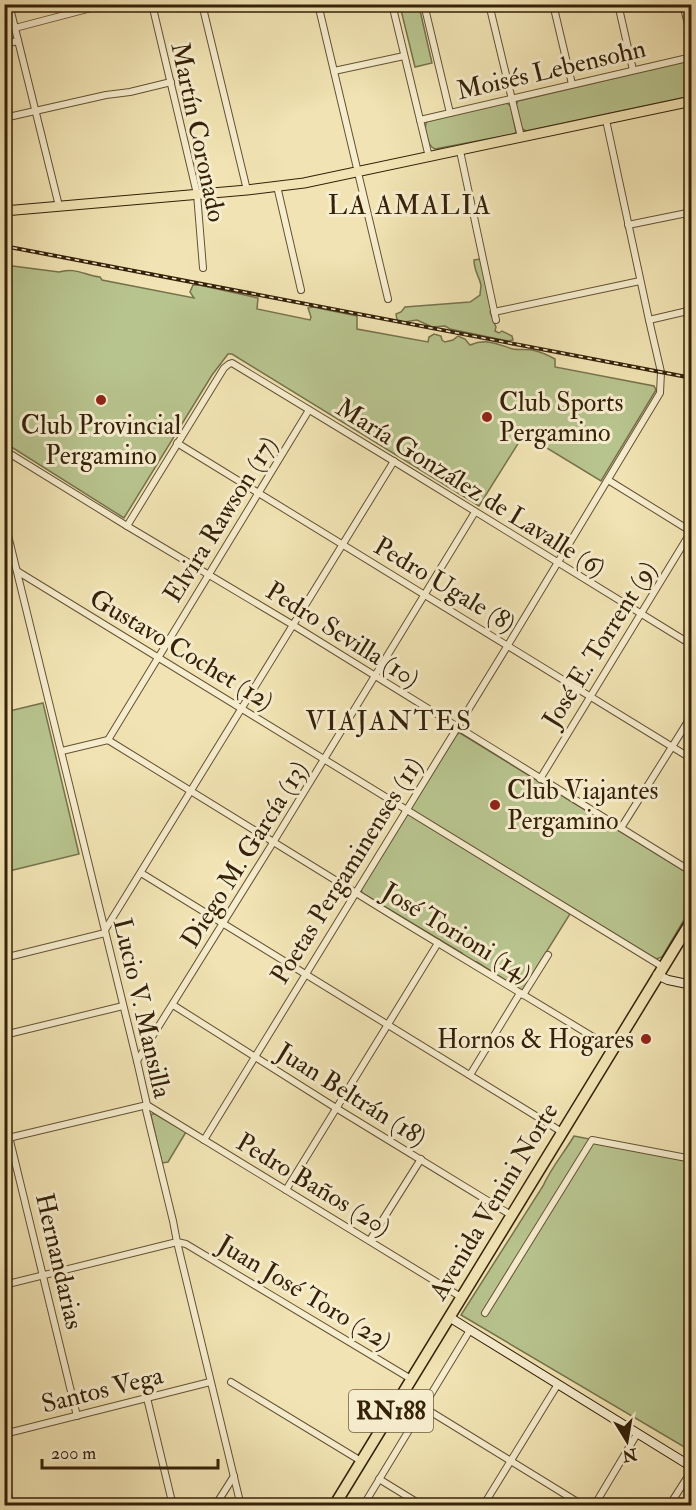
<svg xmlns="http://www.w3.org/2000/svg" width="696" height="1510" font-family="'IM FELL Double Pica',serif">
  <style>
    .green { fill: #b8c48e; stroke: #76724c; stroke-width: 1.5 }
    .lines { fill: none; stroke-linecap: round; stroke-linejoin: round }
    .street-casing { stroke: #645234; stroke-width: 8 }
    .secondary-casing { stroke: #352109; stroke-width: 10 }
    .primary-casing { stroke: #352109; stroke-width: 11 }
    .highway-casing { stroke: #352109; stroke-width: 13 }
    .street { stroke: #f6edce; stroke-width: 6 }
    .secondary { stroke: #f6edce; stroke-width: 8 }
    .primary { stroke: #f1e3b3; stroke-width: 9 }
    .highway { stroke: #f1e3b3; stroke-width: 10 }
    .rail-casing { stroke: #352109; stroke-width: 4 }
    .rail { stroke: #f6edce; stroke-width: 1.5; stroke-dasharray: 4.5; stroke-linecap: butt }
    .poi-dot { fill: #8f2418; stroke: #f6edce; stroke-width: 2 }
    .labels { text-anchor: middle; stroke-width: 6; stroke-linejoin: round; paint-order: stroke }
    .shield { fill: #f6edce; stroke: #6f5e44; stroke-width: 1.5 }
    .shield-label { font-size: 24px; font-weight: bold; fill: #352109 }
    .street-label { font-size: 26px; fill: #352109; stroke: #f6edce }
    .poi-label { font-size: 26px; fill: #352109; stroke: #f6edce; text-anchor: start }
    .neighbourhood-label { font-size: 27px; letter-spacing: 1.5px; fill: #352109; stroke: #f6edce }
  </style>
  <rect width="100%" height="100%" fill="#f1e3b3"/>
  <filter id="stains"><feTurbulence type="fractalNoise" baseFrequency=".00333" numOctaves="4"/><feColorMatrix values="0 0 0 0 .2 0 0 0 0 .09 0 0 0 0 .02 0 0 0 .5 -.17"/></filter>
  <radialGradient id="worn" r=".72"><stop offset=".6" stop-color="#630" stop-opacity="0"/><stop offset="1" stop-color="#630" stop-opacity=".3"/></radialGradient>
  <g class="green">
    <path d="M419,6L432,63L415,67L401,10Z"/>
    <path d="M691,60V96L526,131L521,128L516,105L518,101L522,100Z"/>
    <path d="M506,103L510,105L511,108L516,132L514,134L435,149C427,146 423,129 427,121Z"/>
    <path d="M480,259C483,271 486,282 488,295C488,300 491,304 492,310L490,312L496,327L495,331L499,333L502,331L512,336L513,340L508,341L450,329L445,326L432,327L417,320L404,322L397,320L396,314L401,312L405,307L470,302L480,295C480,292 481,288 481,285C479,276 474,271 474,260Z"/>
    <path d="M5,265L59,272C74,267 85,275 100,277L102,280L194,298L190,292L193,285H199L258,298L257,309L310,320L311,317L308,308L313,307L357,316V329L428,342L429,337L434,334L441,336L442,340L445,342L453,340L458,336L465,339L470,345C487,338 496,344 513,349C519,350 526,349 532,350C541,352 548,355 555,359V367L654,386L656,390L601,481L524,434L479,506L232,354H228L212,375L124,518L5,443Z"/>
    <path d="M43,703L79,854L5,872V712Z"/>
    <path d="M460,733L691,875V908L662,957L656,959L573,909L522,991L477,962L470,961L462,953L362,893L361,888L457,734Z"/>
    <path d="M152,1114H155L186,1132L168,1162L162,1163L151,1116Z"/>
    <path d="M574,1136L691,1159V1451L461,1315L543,1186C551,1168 564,1153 574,1136Z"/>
  </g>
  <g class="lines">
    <defs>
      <g id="street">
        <path d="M9,4L59,206"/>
        <path d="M152,4L197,194L203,268"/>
        <path d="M202,4L247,190"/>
        <path d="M318,4L388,299"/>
        <path d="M392,4L429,157"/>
        <path d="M424,4L450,113"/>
        <path d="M489,4L521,137"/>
        <path d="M553,4L572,84"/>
        <path d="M618,4L633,70"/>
        <path d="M683,4L692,40"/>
        <path d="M15,28L95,7"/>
        <path d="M4,44L18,41"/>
        <path d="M334,71L404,56"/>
        <path d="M4,118L106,95L130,92L171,82"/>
        <path d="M420,120L692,57"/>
        <path d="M460,151L496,320"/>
        <path d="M277,186L301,290"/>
        <path d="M628,225L692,212"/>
        <path d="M494,312L640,281"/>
        <path d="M649,320L692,310"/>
        <path d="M177,443L692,759"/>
        <path d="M4,450L127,526L293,625L692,872"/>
        <path d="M608,480L692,532"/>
        <path d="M4,519L137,1061L147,1105L146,1110L173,1221L177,1242L241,1506"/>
        <path d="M127,526L224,368L229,364L232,363L395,462L692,645"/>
        <path d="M17,571L663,967"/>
        <path d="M108,740L309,410"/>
        <path d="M62,751L108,740L395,917L613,1049"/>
        <path d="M540,779L692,530"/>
        <path d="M621,828L692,715"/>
        <path d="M141,873L562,1132"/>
        <path d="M105,930L394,461"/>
        <path d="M4,958L105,933"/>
        <path d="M523,995L548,955"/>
        <path d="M173,1005L336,1108L511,1215"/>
        <path d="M4,1035L123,1006"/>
        <path d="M137,1061L274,841L475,512"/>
        <path d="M470,1075L520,993"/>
        <path d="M4,1116L77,1416"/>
        <path d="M4,1139L147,1105L461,1297"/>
        <path d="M204,1140L508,645L660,393L661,372L649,320L606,120"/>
        <path d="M286,1190L438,943"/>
        <path d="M370,1240L421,1159"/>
        <path d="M4,1285L177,1242L186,1244L411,1379"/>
        <path d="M485,1313L592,1140L692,1159"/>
        <path d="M231,1382L361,1461"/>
        <path d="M147,1398L173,1506"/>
        <path d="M423,1407L584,1506"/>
        <path d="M4,1434L210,1382"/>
        <path d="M4,1478L11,1506"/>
        <path d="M379,1479L423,1506"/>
        <path d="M215,1506L234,1476"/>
        <path d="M363,1506L470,1330"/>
        <path d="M483,1506L558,1384"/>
        <path d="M594,1506L637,1434"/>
        <path d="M669,1506L692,1470"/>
      </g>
      <g id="secondary">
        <path d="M657,975L668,980L692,985"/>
        <path d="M449,1317L692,1467"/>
      </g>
      <path id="primary" d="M4,211L247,190L304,183L692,101"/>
      <path id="highway" d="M334,1506L692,920"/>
    </defs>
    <use href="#street" class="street-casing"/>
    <use href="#secondary" class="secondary-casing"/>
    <use href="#primary" class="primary-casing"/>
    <use href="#highway" class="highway-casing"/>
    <use href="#street" class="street"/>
    <use href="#secondary" class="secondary"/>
    <use href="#primary" class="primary"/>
    <use href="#highway" class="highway"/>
    <defs>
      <path id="rail" d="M4,246L692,378"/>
    </defs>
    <use href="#rail" class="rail-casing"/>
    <use href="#rail" class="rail"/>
  </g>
  <g class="poi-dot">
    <circle cx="101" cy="400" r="6"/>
    <circle cx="487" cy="417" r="6"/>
    <circle cx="495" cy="805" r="6"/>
    <circle cx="646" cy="1039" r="6"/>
  </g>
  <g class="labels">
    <rect class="shield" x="349" y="1390" width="84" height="42" rx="4.5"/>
    <g class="shield-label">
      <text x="391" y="1419">RN188</text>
    </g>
    <g class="street-label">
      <text transform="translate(551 69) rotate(-13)" y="9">Moisés Lebensohn</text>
      <text transform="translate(199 132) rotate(78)" y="9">Martín Coronado</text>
      <text transform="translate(471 487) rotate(32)" y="9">María González de Lavalle (6)</text>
      <text transform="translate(220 519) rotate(-58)" y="9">Elvira Rawson (17)</text>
      <text transform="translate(445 584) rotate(31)" y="9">Pedro Ugale (8)</text>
      <text transform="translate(343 634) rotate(32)" y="9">Pedro Sevilla (10)</text>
      <text transform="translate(599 644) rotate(-58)" y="9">José E. Torrent (9)</text>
      <text transform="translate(182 649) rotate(31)" y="9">Gustavo Cochet (12)</text>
      <text transform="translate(244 854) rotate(-58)" y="9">Diego M. García (13)</text>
      <text transform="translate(346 870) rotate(-58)" y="9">Poetas Pergaminenses (11)</text>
      <text transform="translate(457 932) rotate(31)" y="9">José Torioni (14)</text>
      <text transform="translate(143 1008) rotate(77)" y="9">Lucio V. Mansilla</text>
      <text transform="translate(352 1094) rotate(32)" y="9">Juan Beltrán (18)</text>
      <text transform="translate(314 1184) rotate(31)" y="9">Pedro Baños (20)</text>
      <text transform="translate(493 1201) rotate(-59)" y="9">Avenida Venini Norte</text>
      <text transform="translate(60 1261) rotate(77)" y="9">Hernandarias</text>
      <text transform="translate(305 1292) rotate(31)" y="9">Juan José Toro (22)</text>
      <text transform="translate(102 1389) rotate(-14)" y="9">Santos Vega</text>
    </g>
    <g class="poi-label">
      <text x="499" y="411">Club Sports<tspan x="499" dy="30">Pergamino</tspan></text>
      <text x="101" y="434" text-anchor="middle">Club Provincial<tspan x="101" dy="30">Pergamino</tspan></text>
      <text x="507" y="799">Club Viajantes<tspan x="507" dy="30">Pergamino</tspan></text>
      <text x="634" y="1048" text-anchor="end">Hornos &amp; Hogares</text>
    </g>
    <g class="neighbourhood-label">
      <text x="410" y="214">LA AMALIA</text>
      <text x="389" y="730">VIAJANTES</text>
    </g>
  </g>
  <rect width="696" height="1510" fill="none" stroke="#f1e3b3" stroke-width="24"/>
  <rect x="6" y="6" width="684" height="1498" fill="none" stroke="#352109" stroke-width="3"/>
  <rect x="12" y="12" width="672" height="1486" fill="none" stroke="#352109" stroke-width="1.5"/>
  <g transform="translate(627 1441) rotate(169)" stroke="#f6edce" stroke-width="4.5" paint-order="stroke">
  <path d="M0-4.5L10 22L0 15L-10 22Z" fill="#352109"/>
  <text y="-9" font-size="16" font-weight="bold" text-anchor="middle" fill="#352109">N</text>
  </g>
  <path d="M42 1459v9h176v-9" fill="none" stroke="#352109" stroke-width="3"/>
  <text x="51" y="1459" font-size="18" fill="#352109" stroke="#f6edce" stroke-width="4.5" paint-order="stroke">200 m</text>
  <rect width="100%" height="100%" filter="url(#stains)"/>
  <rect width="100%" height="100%" fill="url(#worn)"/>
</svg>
